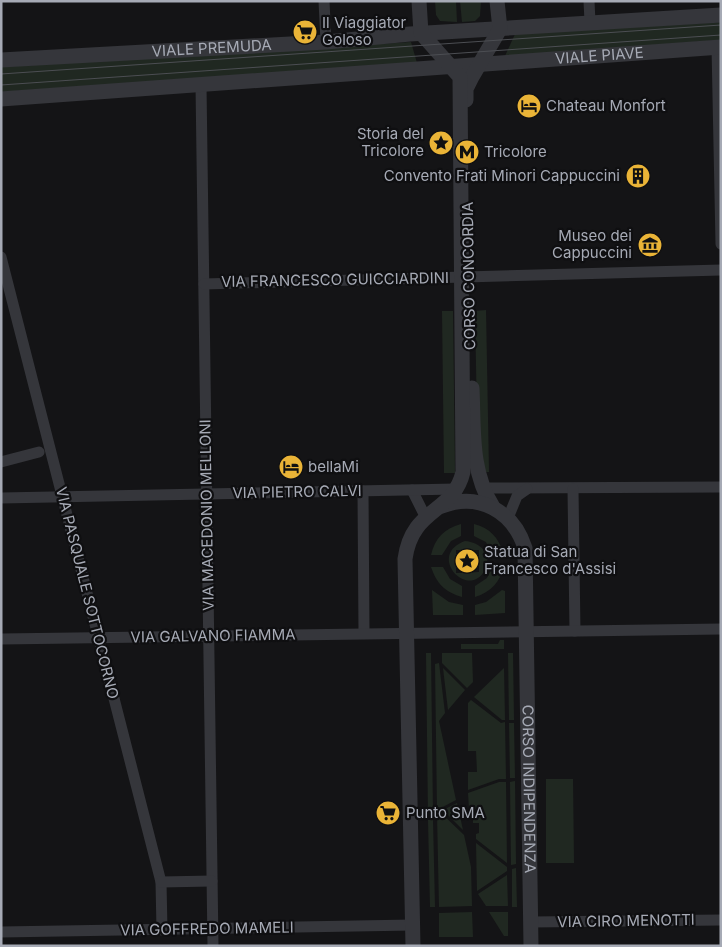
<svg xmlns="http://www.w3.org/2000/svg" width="722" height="947" font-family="Inter,sans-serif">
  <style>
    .green { fill: #202821; fill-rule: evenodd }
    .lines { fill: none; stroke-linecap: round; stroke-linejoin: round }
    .minor { stroke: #35363b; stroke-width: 11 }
    .tertiary { stroke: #35363b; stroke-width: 15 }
    .tram { stroke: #4c4e53; stroke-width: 1 }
    .labels { text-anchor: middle; stroke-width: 4.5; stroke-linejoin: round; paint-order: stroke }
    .poi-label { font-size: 15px; fill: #a6aab5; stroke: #0f0f11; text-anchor: start }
    .street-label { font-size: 15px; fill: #a6aab5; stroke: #0f0f11 }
  </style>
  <rect width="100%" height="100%" fill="#141416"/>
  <g class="green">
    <path d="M435,1H456L457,22L440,21L436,15Z"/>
    <path d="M460,1H481L480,16L475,21L462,22Z"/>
    <path d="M721,22V40L505,56L515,34Z"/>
    <path d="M411,42L417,63L1,92V67Z"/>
    <path d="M486,310L489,472H478L475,311Z"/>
    <path d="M442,311H453L455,473H444Z"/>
    <path d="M461,524V536L451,541L442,555H431C435,538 444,529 461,524Z"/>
    <path d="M474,524C490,528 498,537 504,554H492L486,542L474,536Z"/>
    <path d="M465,541C480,542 493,554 485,570C468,601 426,555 465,541ZM456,550H479V572L456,573Z"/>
    <path d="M493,566H504C500,582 491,592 475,597V586L487,578Z"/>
    <path d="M431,567H443L450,579L462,586V597C445,592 437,584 431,567Z"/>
    <path d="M432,590L449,602L463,605V615H433Z"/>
    <path d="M502,590L505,591V613L475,615V605L486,602Z"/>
    <path d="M500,640H504V649H461V644H498Z"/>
    <path d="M426,653H431L433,815H428Z"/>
    <path d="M442,653H472L473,682L467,688L442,663Z"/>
    <path d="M508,653H513L514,720H509Z"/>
    <path d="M439,663L445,713L439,721L456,800L437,810L435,664Z"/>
    <path d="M443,668L465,690L448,710Z"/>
    <path d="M504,668L505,720H502L474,697Z"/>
    <path d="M471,700L501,723L505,722L506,779H499L468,790V772H477L476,751H468V703Z"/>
    <path d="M509,723H514L515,778H510Z"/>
    <path d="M546,779H573L574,863H546Z"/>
    <path d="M515,781L516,864L511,865L510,782Z"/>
    <path d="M499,782H506L507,863L476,839V834L479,833V823H473V815H479V809H469L468,793Z"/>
    <path d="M457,803L463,830L443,810Z"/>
    <path d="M440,812L464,835L471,867L472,906L439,907L437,813Z"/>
    <path d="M428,820H433L435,907H430Z"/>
    <path d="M476,843L507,867V871L477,891Z"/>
    <path d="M516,868L517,907H512V869Z"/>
    <path d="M507,875L508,906H486L478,894Z"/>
    <path d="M472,912L473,937H439V913Z"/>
    <path d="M489,912H508V936H504Z"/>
  </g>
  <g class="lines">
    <g class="minor">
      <path d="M324,1L326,42"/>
      <path d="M589,1L590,22"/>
      <path d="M717,47L721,244"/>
      <path d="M201,85L213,946"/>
      <path d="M1,257L161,882L162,930"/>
      <path d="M204,284L721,270"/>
      <path d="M1,462L39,452"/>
      <path d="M483,488L721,487"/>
      <path d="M573,489L575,631"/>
      <path d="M412,490L425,516"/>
      <path d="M363,491L364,633"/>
      <path d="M1,498L456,489"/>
      <path d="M508,518L517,496L527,489"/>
      <path d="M1,639L721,629"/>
      <path d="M161,882L212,881"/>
      <path d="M531,922L721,920"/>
      <path d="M1,932L413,925"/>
    </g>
    <g class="tertiary">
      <path id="s1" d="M1,60L326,42L410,34L721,15"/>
      <path id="s2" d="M1,99L721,47"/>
      <path d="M466,100V89L472,77L500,29L497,1"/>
      <path d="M472,388C474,429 470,471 493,507"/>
      <path id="s3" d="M442,506C479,492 513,511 525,548L531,946"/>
      <path d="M413,946L405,559C412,507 453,514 463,472L460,77L421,33L419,1"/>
    </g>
    <g class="tram">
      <path d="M1,74L721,25"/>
      <path d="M1,85L721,35"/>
    </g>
  </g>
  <defs>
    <symbol id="supermarket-disc" viewBox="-11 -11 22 22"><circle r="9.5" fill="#eab437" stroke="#0f0f11"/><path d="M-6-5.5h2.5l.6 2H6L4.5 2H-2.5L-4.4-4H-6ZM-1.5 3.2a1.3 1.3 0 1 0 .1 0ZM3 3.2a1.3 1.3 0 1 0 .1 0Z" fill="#111"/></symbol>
    <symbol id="hotel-disc" viewBox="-11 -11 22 22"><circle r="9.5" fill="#eab437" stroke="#0f0f11"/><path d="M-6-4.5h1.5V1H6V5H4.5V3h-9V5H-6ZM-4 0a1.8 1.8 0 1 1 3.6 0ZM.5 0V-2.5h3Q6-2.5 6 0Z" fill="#111"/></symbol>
    <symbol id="sight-disc" viewBox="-11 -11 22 22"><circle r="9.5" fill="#eab437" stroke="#0f0f11"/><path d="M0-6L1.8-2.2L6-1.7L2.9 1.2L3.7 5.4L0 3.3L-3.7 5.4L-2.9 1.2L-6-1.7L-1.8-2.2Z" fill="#111"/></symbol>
    <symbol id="metro-disc" viewBox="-11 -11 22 22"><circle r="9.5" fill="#eab437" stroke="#0f0f11"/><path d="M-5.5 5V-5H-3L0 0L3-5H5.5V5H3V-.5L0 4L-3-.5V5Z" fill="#111"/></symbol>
    <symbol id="building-disc" viewBox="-11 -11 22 22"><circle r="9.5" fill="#eab437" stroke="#0f0f11"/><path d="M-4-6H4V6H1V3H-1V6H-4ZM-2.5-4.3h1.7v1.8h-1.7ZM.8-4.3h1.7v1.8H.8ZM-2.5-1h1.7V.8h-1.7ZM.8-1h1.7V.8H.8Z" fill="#111"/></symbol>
    <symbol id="museum-disc" viewBox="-11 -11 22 22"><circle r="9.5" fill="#eab437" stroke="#0f0f11"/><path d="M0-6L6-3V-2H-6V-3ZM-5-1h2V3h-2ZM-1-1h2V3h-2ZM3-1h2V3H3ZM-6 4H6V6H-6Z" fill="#111"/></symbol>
  </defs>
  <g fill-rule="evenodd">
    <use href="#supermarket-disc" x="291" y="18" width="28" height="28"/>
    <use href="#hotel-disc" x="515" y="92" width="28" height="28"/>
    <use href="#sight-disc" x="427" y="129" width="28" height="28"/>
    <use href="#metro-disc" x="453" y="138" width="28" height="28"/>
    <use href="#building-disc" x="624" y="162" width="28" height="28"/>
    <use href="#museum-disc" x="636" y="231" width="28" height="28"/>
    <use href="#hotel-disc" x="277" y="453" width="28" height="28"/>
    <use href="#sight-disc" x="453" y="547" width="28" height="28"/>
    <use href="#supermarket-disc" x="374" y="799" width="28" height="28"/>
  </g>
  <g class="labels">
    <g class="poi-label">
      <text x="322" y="28">Il Viaggiator<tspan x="322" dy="17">Goloso</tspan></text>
      <text x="546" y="111">Chateau Monfort</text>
      <text x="424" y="139" text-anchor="end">Storia del<tspan x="424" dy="17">Tricolore</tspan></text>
      <text x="484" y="157">Tricolore</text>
      <text x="620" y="181" text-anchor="end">Convento Frati Minori Cappuccini</text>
      <text x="632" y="241" text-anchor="end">Museo dei<tspan x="632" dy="17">Cappuccini</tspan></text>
      <text x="308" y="472">bellaMi</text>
      <text x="484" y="557">Statua di San<tspan x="484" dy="17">Francesco d'Assisi</tspan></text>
      <text x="406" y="818">Punto SMA</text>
    </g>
    <g class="street-label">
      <text dy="5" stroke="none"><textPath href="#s1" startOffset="211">VIALE PREMUDA</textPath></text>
      <text dy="5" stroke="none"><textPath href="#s2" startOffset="600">VIALE PIAVE</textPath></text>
      <text transform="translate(469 276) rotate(-91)" y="5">CORSO CONCORDIA</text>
      <text transform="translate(335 280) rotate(-1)" y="5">VIA FRANCESCO GUICCIARDINI</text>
      <text transform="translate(297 492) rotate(-1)" y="5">VIA PIETRO CALVI</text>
      <text transform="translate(207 515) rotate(-91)" y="5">VIA MACEDONIO MELLONI</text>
      <text transform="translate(87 593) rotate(76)" y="5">VIA PASQUALE SOTTOCORNO</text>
      <text transform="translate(213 636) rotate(-1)" y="5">VIA GALVANO FIAMMA</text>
      <text dy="5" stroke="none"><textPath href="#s3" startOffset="346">CORSO INDIPENDENZA</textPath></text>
      <text transform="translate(626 921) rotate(-1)" y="5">VIA CIRO MENOTTI</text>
      <text transform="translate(207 929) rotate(-1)" y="5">VIA GOFFREDO MAMELI</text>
    </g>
  </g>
  <rect width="722" height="947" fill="none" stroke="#a6aab5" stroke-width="5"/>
</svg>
